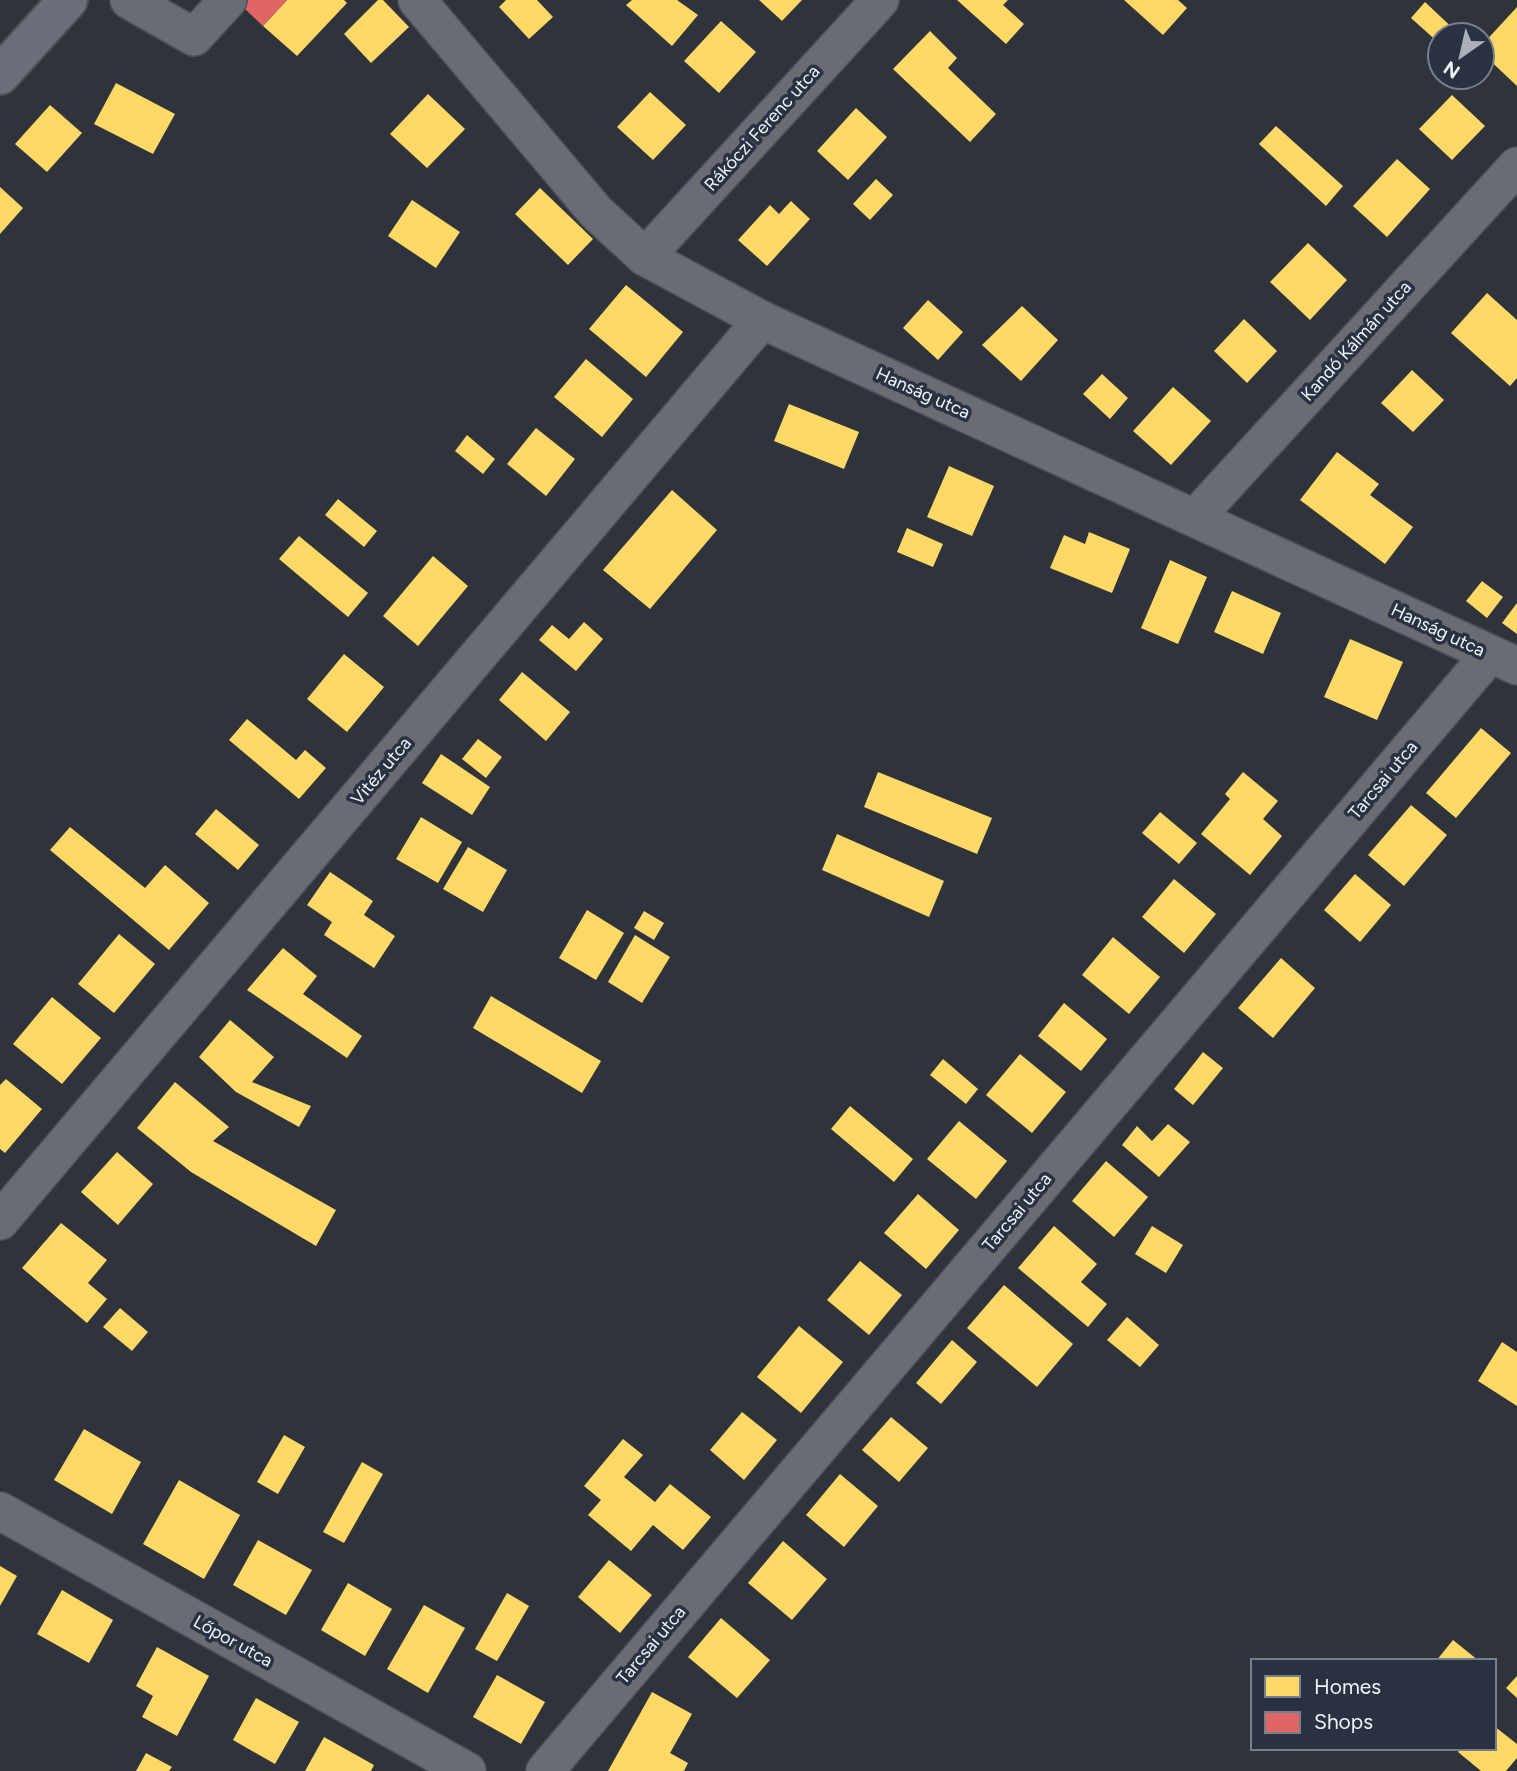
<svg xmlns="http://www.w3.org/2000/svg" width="1517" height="1771" font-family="Figtree,sans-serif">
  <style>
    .homes { fill: #ffd966 }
    .shops { fill: #e06666 }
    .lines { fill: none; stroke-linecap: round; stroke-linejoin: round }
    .minor-casing { stroke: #4b4f56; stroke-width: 40 }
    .major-casing { stroke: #4b4f56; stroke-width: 42 }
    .minor { stroke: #696c72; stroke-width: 37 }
    .major { stroke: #6a6f79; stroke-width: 38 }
    .labels { text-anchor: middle; stroke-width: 7; stroke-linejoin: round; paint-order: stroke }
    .street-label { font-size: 18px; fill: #eef4fd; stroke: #2a3140 }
  </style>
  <rect width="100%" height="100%" fill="#2f333b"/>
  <g class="homes">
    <path d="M287,0H344L347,3L297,56L263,26Z"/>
    <path d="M378,0H383L409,27L371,63L344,34Z"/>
    <path d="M506,0H537L553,17L529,39L499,7Z"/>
    <path d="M632,0H677L698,15L672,46L626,5Z"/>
    <path d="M759,0H802L782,21Z"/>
    <path d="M957,0H1008L1003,5L1024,24L1006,44Z"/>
    <path d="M1124,0H1178L1187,8L1163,35Z"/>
    <path d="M1425,2L1459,34L1458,35H1440V44L1411,18Z"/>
    <path d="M1517,7V86L1482,53V45Z"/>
    <path d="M721,21L756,52L719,93L684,61Z"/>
    <path d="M930,31L957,58L948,68L996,114L970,142L893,69Z"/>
    <path d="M116,83L175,114L153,154L94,124Z"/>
    <path d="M650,92L686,125L653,160L617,127Z"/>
    <path d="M428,94L465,129L427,168L390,134Z"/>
    <path d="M1452,95L1485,126L1452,160L1419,129Z"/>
    <path d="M50,105L82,133L47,172L15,144Z"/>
    <path d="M856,108L887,137L848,180L817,151Z"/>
    <path d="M1276,126L1343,186L1326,206L1259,144Z"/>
    <path d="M1397,159L1430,189L1387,237L1353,206Z"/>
    <path d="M876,179L893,195L870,220L853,204Z"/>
    <path d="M0,187L23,208L0,234Z"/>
    <path d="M540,188L593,239L568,265L515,214Z"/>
    <path d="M412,200L460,232L436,268L388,236Z"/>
    <path d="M791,201L810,219L767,266L738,240L770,205L779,214Z"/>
    <path d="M1308,243L1347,280L1310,320L1270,282Z"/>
    <path d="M626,285L683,332L646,377L589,329Z"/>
    <path d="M1487,293L1517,320V378L1510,386L1451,333Z"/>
    <path d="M928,300L963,332L938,360L903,328Z"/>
    <path d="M1022,306L1058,340L1021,381L982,345Z"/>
    <path d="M1244,319L1277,351L1247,383L1214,351Z"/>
    <path d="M586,359L633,399L602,437L554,397Z"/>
    <path d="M1412,370L1444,400L1413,432L1381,403Z"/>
    <path d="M1102,374L1128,398L1110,419L1083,394Z"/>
    <path d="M1173,387L1211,421L1171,465L1133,431Z"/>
    <path d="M789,404L859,432L844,469L774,441Z"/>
    <path d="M536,428L575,459L546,496L507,464Z"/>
    <path d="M467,435L495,459L483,474L455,451Z"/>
    <path d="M1337,452L1379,484L1370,495L1413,527L1385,564L1300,500Z"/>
    <path d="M949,466L994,486L972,536L927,517Z"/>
    <path d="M672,490L717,530L650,609L603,570Z"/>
    <path d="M338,499L377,531L364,547L325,515Z"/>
    <path d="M907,528L943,544L933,567L897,552Z"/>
    <path d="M1089,532L1130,549L1112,593L1050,568L1064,535L1085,544Z"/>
    <path d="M299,536L368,593L348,617L279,559Z"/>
    <path d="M433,556L468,586L418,646L383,616Z"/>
    <path d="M1170,560L1207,577L1178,644L1141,628Z"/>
    <path d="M1482,581L1503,597L1487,618L1466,601Z"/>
    <path d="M1232,591L1281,613L1263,654L1214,632Z"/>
    <path d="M1517,603V634L1502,623Z"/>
    <path d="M584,622L603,639L576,671L539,640L552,625L569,639Z"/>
    <path d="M1350,639L1403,662L1377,720L1324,697Z"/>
    <path d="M344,654L384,687L347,732L307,699Z"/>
    <path d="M522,672L570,712L546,741L499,700Z"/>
    <path d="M247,719L296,760L305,750L326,768L299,799L229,740Z"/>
    <path d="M1481,728L1511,753L1456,818L1426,793Z"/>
    <path d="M478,739L502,757L486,778L462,759Z"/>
    <path d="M441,754L490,787L472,815L422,783Z"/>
    <path d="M878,772L992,818L977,854L864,807Z"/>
    <path d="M1243,772L1278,801L1263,819L1282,836L1250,875L1201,834L1230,799L1225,794Z"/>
    <path d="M1411,805L1447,835L1404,886L1368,855Z"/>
    <path d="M216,809L259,845L238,870L195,834Z"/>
    <path d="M1160,812L1197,843L1179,864L1142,833Z"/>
    <path d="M421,817L462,842L438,883L396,859Z"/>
    <path d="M70,827L145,888L165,865L209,903L169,950L50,850Z"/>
    <path d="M837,834L944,881L929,917L822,870Z"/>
    <path d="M468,847L507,870L483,912L443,889Z"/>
    <path d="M330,872L373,901L364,915L395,936L374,968L324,935L332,922L307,905Z"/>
    <path d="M1355,874L1391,905L1360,942L1324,910Z"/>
    <path d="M1174,879L1216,914L1184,953L1142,917Z"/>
    <path d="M587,910L624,933L596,980L559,958Z"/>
    <path d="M644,911L664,923L654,940L634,928Z"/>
    <path d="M119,934L155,964L114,1013L78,984Z"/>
    <path d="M635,935L670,957L642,1003L608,982Z"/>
    <path d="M1113,937L1160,977L1129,1014L1082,975Z"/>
    <path d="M283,948L317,976L303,994L362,1036L347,1058L247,990Z"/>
    <path d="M1281,958L1315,988L1273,1038L1238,1008Z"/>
    <path d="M491,996L601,1061L582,1093L473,1028Z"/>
    <path d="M52,997L101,1038L62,1084L13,1044Z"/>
    <path d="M1064,1003L1107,1039L1081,1071L1038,1036Z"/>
    <path d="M230,1020L274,1057L252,1082L311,1106L299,1127L236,1092L199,1057Z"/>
    <path d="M1203,1052L1223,1068L1193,1105L1174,1089Z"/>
    <path d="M1020,1054L1066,1092L1032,1133L986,1095Z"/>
    <path d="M943,1059L978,1089L966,1104L930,1075Z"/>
    <path d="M6,1079L42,1109L5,1153L0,1149V1085Z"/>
    <path d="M175,1082L229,1127L213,1141L336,1210L316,1246L191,1172L137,1128Z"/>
    <path d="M850,1106L913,1159L894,1182L831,1129Z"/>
    <path d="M959,1121L1007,1161L976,1199L927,1159Z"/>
    <path d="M1168,1124L1190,1142L1159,1177L1122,1145L1137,1126L1152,1141Z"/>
    <path d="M117,1152L153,1184L118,1225L81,1192Z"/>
    <path d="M1106,1161L1148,1197L1114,1237L1072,1201Z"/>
    <path d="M918,1194L959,1230L926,1269L884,1233Z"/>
    <path d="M61,1223L107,1260L88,1283L107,1299L87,1323L22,1268Z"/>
    <path d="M1054,1226L1097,1264L1081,1282L1107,1304L1088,1327L1018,1268Z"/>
    <path d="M1152,1226L1183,1245L1166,1273L1135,1254Z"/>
    <path d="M860,1261L902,1295L869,1335L827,1300Z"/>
    <path d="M1004,1285L1073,1344L1037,1387L967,1328Z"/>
    <path d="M120,1308L148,1332L132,1351L103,1327Z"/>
    <path d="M1127,1317L1159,1345L1140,1367L1107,1340Z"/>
    <path d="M799,1326L843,1362L801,1413L757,1377Z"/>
    <path d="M952,1340L977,1362L941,1404L916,1383Z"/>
    <path d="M1502,1342L1517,1352V1406L1478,1381Z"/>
    <path d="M742,1412L777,1440L744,1480L710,1450Z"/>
    <path d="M891,1417L928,1448L899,1482L862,1450Z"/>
    <path d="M84,1429L141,1462L112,1514L54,1480Z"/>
    <path d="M284,1435L305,1447L278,1494L257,1482Z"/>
    <path d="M623,1439L643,1455L624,1477L655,1502L670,1484L711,1517L683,1550L653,1525L631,1551L588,1515L601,1500L584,1486Z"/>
    <path d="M362,1462L383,1474L344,1543L323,1532Z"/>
    <path d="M840,1474L878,1506L844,1547L806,1515Z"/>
    <path d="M179,1480L240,1515L204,1579L143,1544Z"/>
    <path d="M258,1540L312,1570L286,1615L233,1585Z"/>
    <path d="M783,1541L827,1579L792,1620L748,1583Z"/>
    <path d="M609,1560L652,1595L620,1633L578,1597Z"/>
    <path d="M0,1566L17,1576L0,1606Z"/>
    <path d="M348,1583L392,1609L365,1656L321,1630Z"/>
    <path d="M62,1590L113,1620L89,1663L37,1634Z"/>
    <path d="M507,1593L529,1606L497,1661L475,1649Z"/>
    <path d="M424,1605L465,1628L428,1693L387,1669Z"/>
    <path d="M721,1618L770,1660L737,1698L688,1657Z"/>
    <path d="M1453,1640L1479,1661H1436Z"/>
    <path d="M157,1647L209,1676L177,1736L142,1717L153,1696L136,1686Z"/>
    <path d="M497,1675L545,1702L521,1744L473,1717Z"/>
    <path d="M1517,1676V1698L1506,1688Z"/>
    <path d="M652,1692L692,1714L670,1753L688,1763L684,1771H608Z"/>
    <path d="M256,1698L299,1722L275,1764L233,1740Z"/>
    <path d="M1494,1726L1517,1744V1758L1506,1771H1481L1458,1752L1461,1748H1494Z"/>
    <path d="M324,1737L374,1765L371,1771H305Z"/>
    <path d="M146,1753L172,1767L169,1771H136Z"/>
  </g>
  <path class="shops" d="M201,0H287L263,26L245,9L229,26Z"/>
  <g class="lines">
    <defs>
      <g id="minor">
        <path d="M129,0L194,37L228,0"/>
        <path d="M417,0L596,212L645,257L762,320L1517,666"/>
        <path d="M645,257L880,0"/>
        <path d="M1196,517L1517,166"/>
        <path d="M0,1221L762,320"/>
        <path d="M0,1511L467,1771"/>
        <path d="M545,1771L1490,654"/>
      </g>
      <path id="major" d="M0,75L68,0"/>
    </defs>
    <use href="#minor" class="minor-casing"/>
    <use href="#major" class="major-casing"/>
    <use href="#minor" class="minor"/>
    <use href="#major" class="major"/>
  </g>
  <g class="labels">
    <g class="street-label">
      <text transform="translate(762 128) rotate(-48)" y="6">Rákóczi Ferenc utca</text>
      <text transform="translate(1356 341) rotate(-48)" y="6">Kandó Kálmán utca</text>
      <text transform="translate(923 393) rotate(24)" y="6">Hanság utca</text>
      <text transform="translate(1438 630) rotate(25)" y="6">Hanság utca</text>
      <text transform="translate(381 771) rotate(-50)" y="6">Vitéz utca</text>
      <text transform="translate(1383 780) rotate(-50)" y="6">Tarcsai utca</text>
      <text transform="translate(1017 1212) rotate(-50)" y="6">Tarcsai utca</text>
      <text transform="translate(233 1641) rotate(29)" y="6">Lőpor utca</text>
      <text transform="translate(651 1645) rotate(-50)" y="6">Tarcsai utca</text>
    </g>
  </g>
  <rect x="1251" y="1659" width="245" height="91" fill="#2a3140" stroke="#787f8c" stroke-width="2"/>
  <rect x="1265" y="1676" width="35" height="21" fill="#ffd966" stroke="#787f8c" stroke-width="2"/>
  <text x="1314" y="1694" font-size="21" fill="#eef4fd">Homes</text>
  <rect x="1265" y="1712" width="35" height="21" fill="#e06666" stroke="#787f8c" stroke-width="2"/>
  <text x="1314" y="1729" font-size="21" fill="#eef4fd">Shops</text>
  <g transform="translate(1461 56) rotate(214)"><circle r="33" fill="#2a3140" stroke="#787f8c" stroke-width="2"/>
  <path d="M0-5L12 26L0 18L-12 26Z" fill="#abb0b9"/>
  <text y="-10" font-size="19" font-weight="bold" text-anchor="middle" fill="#eef4fd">N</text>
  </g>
</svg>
